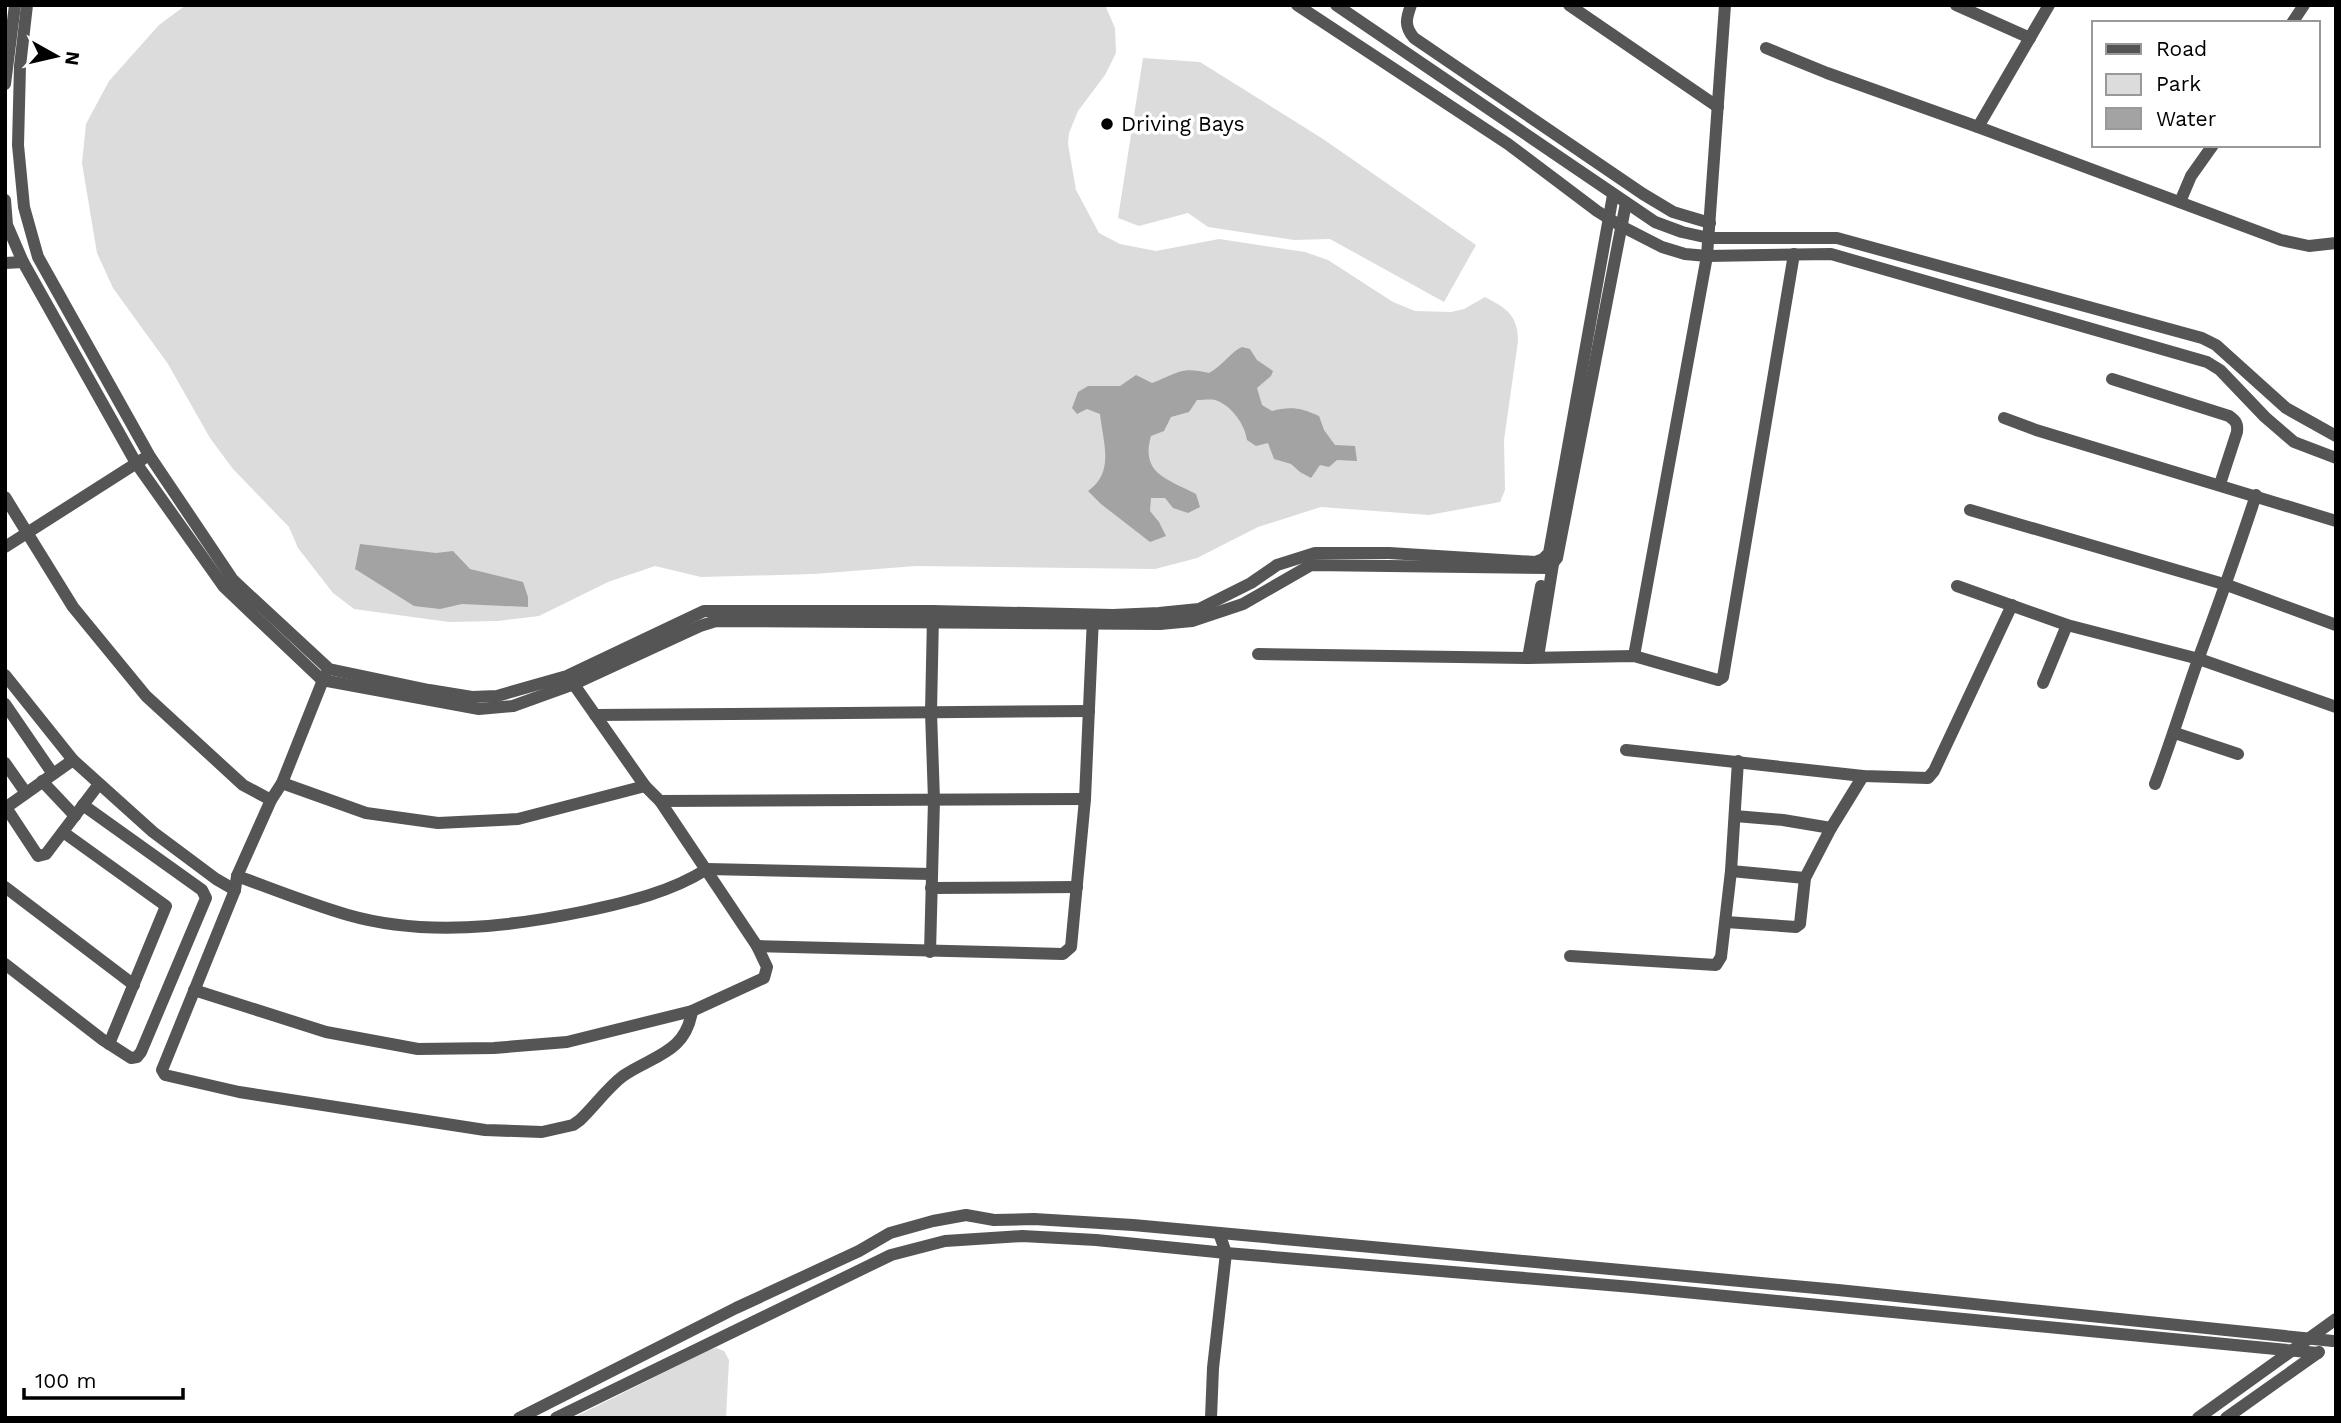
<svg xmlns="http://www.w3.org/2000/svg" width="2341" height="1423" font-family="'Work Sans',sans-serif">
  <style>
    .green { fill: #dcdcdc }
    .water { fill: #a3a3a3 }
    .lines { fill: none; stroke-linecap: round; stroke-linejoin: round }
    .minor { stroke: #555; stroke-width: 12 }
    .poi-dot { fill: #000; stroke: #fff; stroke-width: 2.5 }
    .labels { text-anchor: middle; stroke-width: 7; stroke-linejoin: round; paint-order: stroke }
    .poi-label { font-size: 21px; fill: #000; stroke: #fff; text-anchor: start }
  </style>
  <rect width="100%" height="100%" fill="#fff"/>
  <g class="green">
    <path d="M186,5H999L1013,7L1028,5H1105L1115,28L1116,53L1105,75L1078,111L1069,133L1068,144L1076,190L1099,233L1120,244L1156,251L1219,239L1305,252L1328,260L1393,302L1415,311L1451,312L1464,309L1485,297C1506,308 1518,315 1518,341L1504,440L1505,490L1500,502L1429,515L1321,507L1258,527L1197,558L1155,569L916,566L814,574L701,577L655,566L608,582L539,616L498,621L449,622L354,609L333,593L298,548L289,527L233,469L210,438L168,364L113,288L97,253L82,163L86,124L109,81L159,25Z"/>
    <path d="M1143,58L1200,62L1323,139L1476,245L1444,302L1330,239L1294,240L1208,227L1188,213L1139,226L1118,218Z"/>
    <path d="M716,1348L724,1351L729,1360L726,1418H573L709,1350Z"/>
  </g>
  <g class="water">
    <path d="M1242,347L1250,349L1257,360L1273,371L1271,376L1257,388L1262,405L1272,411C1290,406 1302,408 1319,416L1324,430L1335,445L1355,446L1357,461L1337,460L1329,467L1320,465L1311,478L1300,472L1291,464L1274,459L1268,443L1256,446L1247,440C1245,424 1231,405 1215,400C1210,399 1202,400 1197,400L1189,412L1171,417L1164,431L1151,436C1140,474 1168,479 1196,494L1200,507L1188,513L1173,508L1165,498H1151L1150,511L1159,522L1166,536L1150,542L1101,504L1088,491C1115,472 1103,443 1100,414L1087,409L1077,414L1072,408L1078,392L1088,386H1120L1136,375L1152,383C1178,373 1181,366 1209,373C1222,366 1233,350 1242,347Z"/>
    <path d="M360,544L436,553L453,551L470,569L523,582L528,597V607L462,604L440,609L414,606L355,569Z"/>
  </g>
  <g class="lines">
    <g class="minor">
      <path d="M27,5L20,66L18,145L24,207L38,257L149,455L233,580L329,669L429,690L472,697L497,696L567,676L704,611H933L1113,615L1159,613L1199,609L1251,583L1277,565L1315,553H1389L1535,562L1543,559L1549,553L1613,195"/>
      <path d="M1297,5L1508,144L1597,211L1621,226L1662,247L1685,254L1707,256L1831,254L2207,362L2220,370L2265,417L2294,442L2336,458"/>
      <path d="M1336,5L1655,222L1682,232L1709,238H1837L2202,338L2216,345L2286,408L2336,436"/>
      <path d="M1411,5C1406,19 1404,26 1414,38L1643,194L1673,212L1710,223"/>
      <path d="M1569,5L1718,107"/>
      <path d="M1956,5L2030,38"/>
      <path d="M2292,23L2304,5"/>
      <path d="M1766,48L1827,73L1978,127L2281,240L2309,246L2336,243"/>
      <path d="M5,84L15,5"/>
      <path d="M1978,127L2049,5"/>
      <path d="M5,200L7,225L23,262L136,463L224,587L322,680L479,709L513,706L574,684L700,626L716,621L1160,624L1192,621L1243,604L1311,565L1549,568L1557,558L1626,203"/>
      <path d="M2180,202L2191,176L2213,145"/>
      <path d="M5,263L23,262"/>
      <path d="M2112,379L2229,416C2236,421 2238,424 2237,432L2220,484"/>
      <path d="M2004,418L2036,430L2336,521"/>
      <path d="M5,497L73,607L146,696L243,785L271,800"/>
      <path d="M1970,510L2227,585L2336,625"/>
      <path d="M5,547L143,459"/>
      <path d="M1957,586L2067,625L2199,659L2336,707"/>
      <path d="M1258,654L1528,658L1634,656L1718,680L1723,677L1794,254"/>
      <path d="M1634,656L1707,256L1725,5"/>
      <path d="M1538,657L1553,564L1552,560"/>
      <path d="M1528,658L1541,586"/>
      <path d="M5,675L73,760L153,832L216,879L235,890"/>
      <path d="M325,675L282,783L271,800L237,876L235,890L162,1070L165,1075L239,1092L485,1130L542,1132L573,1125L580,1120C595,1106 607,1088 623,1076C652,1056 686,1053 692,1011"/>
      <path d="M2043,683L2067,625"/>
      <path d="M5,704L53,774"/>
      <path d="M595,715L1089,711"/>
      <path d="M2175,733L2238,754"/>
      <path d="M1626,750L1863,776L1928,778L1934,771L2012,605"/>
      <path d="M73,760L8,806L7,809L38,856L46,854L99,784"/>
      <path d="M5,763L26,793"/>
      <path d="M42,781L75,816"/>
      <path d="M282,783L366,813L438,823L518,819L645,786"/>
      <path d="M2155,784C2171,742 2184,699 2199,657C2219,603 2238,550 2256,495"/>
      <path d="M660,801L1085,799"/>
      <path d="M1735,816L1783,820L1831,828"/>
      <path d="M63,832L166,906L109,1044"/>
      <path d="M1731,871L1805,878"/>
      <path d="M237,876C273,889 310,904 348,915C425,937 509,927 586,911C628,902 671,892 707,869L931,874"/>
      <path d="M5,887L134,985"/>
      <path d="M931,888L1077,887"/>
      <path d="M1726,922L1796,927L1800,924L1805,878L1831,828L1863,776"/>
      <path d="M757,946L1063,954L1071,947L1085,799L1093,617"/>
      <path d="M930,952L934,800L931,712L933,616"/>
      <path d="M1570,956L1716,965L1721,957L1731,871L1738,761"/>
      <path d="M5,964L103,1040L131,1058L137,1057L141,1052L206,898L202,890L83,805"/>
      <path d="M194,990L326,1032L418,1049L494,1048L567,1042L692,1011L764,978L767,967L757,946L660,801L645,786L570,679"/>
      <path d="M519,1418L736,1308L859,1251L890,1233L933,1221L966,1215L994,1220L1034,1219L1133,1225L1838,1290L2333,1341"/>
      <path d="M556,1418L891,1255L945,1241L1022,1236L1096,1240L1226,1253L1632,1287L2318,1353"/>
      <path d="M1211,1418L1213,1368L1226,1253L1219,1233"/>
      <path d="M2198,1418L2336,1319"/>
      <path d="M2226,1418L2319,1352"/>
    </g>
  </g>
  <circle class="poi-dot" cx="1107" cy="124" r="7"/>
  <g class="labels">
    <g class="poi-label">
      <text x="1121" y="131">Driving Bays</text>
    </g>
  </g>
  <rect width="2341" height="1423" fill="none" stroke="#000000" stroke-width="14"/>
  <rect x="2092" y="21" width="228" height="126" fill="#ffffff" stroke="#999999" stroke-width="2"/>
  <rect x="2106" y="44" width="35" height="10" fill="#555555" stroke="#999999" stroke-width="2"/>
  <text x="2156" y="56" font-size="21" fill="#000000">Road</text>
  <rect x="2106" y="74" width="35" height="21" fill="#dcdcdc" stroke="#999999" stroke-width="2"/>
  <text x="2156" y="91" font-size="21" fill="#000000">Park</text>
  <rect x="2106" y="108" width="35" height="21" fill="#a3a3a3" stroke="#999999" stroke-width="2"/>
  <text x="2156" y="126" font-size="21" fill="#000000">Water</text>
  <g transform="translate(56 56) rotate(98)" stroke="#ffffff" stroke-width="5" paint-order="stroke">
  <path d="M0-5L12 26L0 18L-12 26Z" fill="#000000"/>
  <text y="-10" font-size="19" font-weight="bold" text-anchor="middle" fill="#000000">N</text>
  </g>
  <path d="M24 1388v10h159v-10" fill="none" stroke="#000000" stroke-width="3.5"/>
  <text x="35" y="1388" font-size="21" fill="#000000" stroke="#ffffff" stroke-width="5" paint-order="stroke">100 m</text>
</svg>
